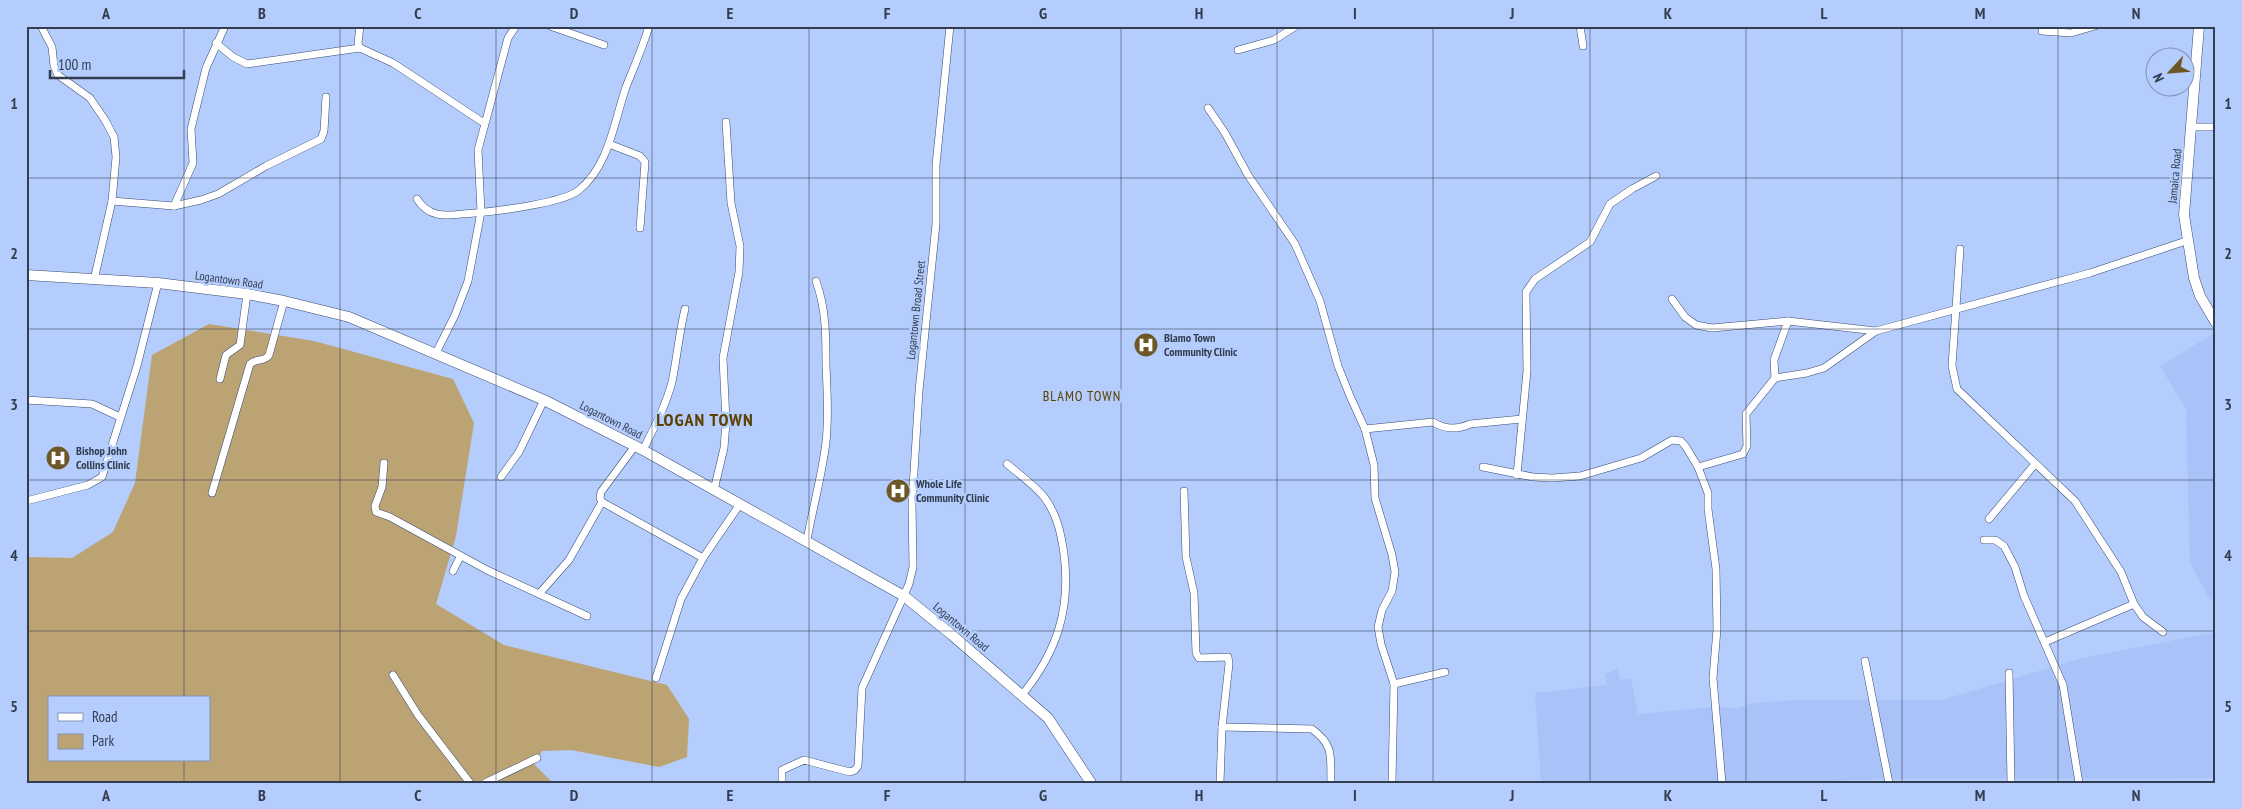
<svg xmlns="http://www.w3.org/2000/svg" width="2242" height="809" font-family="'PT Sans Narrow',sans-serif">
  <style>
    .built { fill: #a9c2f8 }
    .green { fill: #bba373; fill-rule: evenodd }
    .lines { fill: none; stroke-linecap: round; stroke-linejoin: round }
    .street-casing { stroke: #374a72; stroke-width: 8 }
    .secondary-casing { stroke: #374a72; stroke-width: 11 }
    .street { stroke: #fff; stroke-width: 7 }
    .secondary { stroke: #fff; stroke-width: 10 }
    .grid { fill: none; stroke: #333d50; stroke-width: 1; stroke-opacity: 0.55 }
    .labels { text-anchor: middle; stroke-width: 5; stroke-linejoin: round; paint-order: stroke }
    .street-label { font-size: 12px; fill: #333d50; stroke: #b5cdfc }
    .poi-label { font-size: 12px; font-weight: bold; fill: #333d50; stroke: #b5cdfc; text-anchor: start }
    .neighbourhood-label { font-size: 14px; letter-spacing: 1px; fill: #5b4202; stroke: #b5cdfc }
    .district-label { font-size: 18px; font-weight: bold; letter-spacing: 1px; fill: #5b4202; stroke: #b5cdfc }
    .neatline { fill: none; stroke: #333d50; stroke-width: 2 }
    .grid-label { font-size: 16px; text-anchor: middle; font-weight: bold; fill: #333d50 }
  </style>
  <rect width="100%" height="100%" fill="#b5cdfc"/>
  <g class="built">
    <path d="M2216,332V597L2210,600L2190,563L2186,416L2187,411L2160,366Z"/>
    <path d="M2216,632V778L1879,779L1793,783H1541L1535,693L1607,685L1605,674L1618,669L1620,679H1631L1638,714L1715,707L1739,708L1751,703L1799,700H1942L2082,658Z"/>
  </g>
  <path class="green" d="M209,324L314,341L453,379L474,423L456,536L436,604L504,645L667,685L689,719L687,757L659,767L571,750L542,751L534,764L553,783H26V557L72,558L113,532L135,483L152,355ZM49,698H209V760H49Z"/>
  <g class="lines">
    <defs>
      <g id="street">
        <path d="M41,26L52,47L54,66L58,75L90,98L105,120L114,137L116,157L112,201L94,280"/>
        <path d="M360,26L358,43L360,48L393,63L484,123"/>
        <path d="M550,26L604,45"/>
        <path d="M1580,26L1583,46"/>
        <path d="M2042,31L2071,33L2095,26"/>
        <path d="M216,43L233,57L247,64L360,48"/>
        <path d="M1238,50L1274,40L1296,26"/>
        <path d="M1208,108L1225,133L1248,175L1295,244L1320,301L1338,366L1350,396L1365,429L1374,465L1375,498L1392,555L1395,572L1392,591L1382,610L1378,627L1381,644L1394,684L1392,783"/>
        <path d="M2191,127H2216"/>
        <path d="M609,144L640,156L645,162L640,228"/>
        <path d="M417,199C432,222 451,214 475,213C497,211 564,203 579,190C609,166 614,122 626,87C634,67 643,47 649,26"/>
        <path d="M112,201L174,206L201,200L218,194L266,166L321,139L324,131L326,97"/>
        <path d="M174,206L193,163L191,129L206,68L225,26"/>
        <path d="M1960,249L1952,366L1957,389L2075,501L2121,572L2134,604L2143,617L2163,632"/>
        <path d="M1672,299L1685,317L1696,325L1712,328L1788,321L1876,331L2090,273L2186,241"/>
        <path d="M436,353L455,315L468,281L481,212L478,150L508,38L516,26"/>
        <path d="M1775,378L1807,373L1824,368L1876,331"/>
        <path d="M220,379L226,355L240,345L247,294"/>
        <path d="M26,400L92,404L120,417"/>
        <path d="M1365,429L1433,422C1444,429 1457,430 1470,424L1522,419"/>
        <path d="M635,446L601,492L600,498L602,502L703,558"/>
        <path d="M643,450C654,428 666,405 672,382C677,358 679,333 685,309"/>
        <path d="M384,463L382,487L375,506L376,512L390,517L487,570L587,616"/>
        <path d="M1007,464C1019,474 1034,485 1044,497C1057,514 1061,533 1064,554C1071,609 1057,652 1022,695"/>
        <path d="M1483,467L1533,477L1552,478L1580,476L1641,458L1672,440L1681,441L1686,447L1698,467L1708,493V509L1716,569L1717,629L1713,678L1722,783"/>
        <path d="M1698,467L1743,454L1747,446L1746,414L1775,378L1774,360L1788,321"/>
        <path d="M1517,475L1527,371L1526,292L1535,279L1590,242L1610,204L1632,189L1656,176"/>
        <path d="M501,477L519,452L544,400"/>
        <path d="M714,490L724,448L726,422L723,358L739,272L740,246L731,203L726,122"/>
        <path d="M1184,491L1186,557L1194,593L1196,653L1199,658L1228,657L1229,664L1222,727L1220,783"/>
        <path d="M212,493L250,364C256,358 265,362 269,355L284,301"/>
        <path d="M26,501L88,485L102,477L137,366L158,283"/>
        <path d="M1989,519L2035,464"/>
        <path d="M807,540C813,507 822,475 826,442C829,416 827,390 826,365C826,335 826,309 816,281"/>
        <path d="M1984,540H1995L2004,546L2015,567L2024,596L2063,685L2079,783"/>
        <path d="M453,571L460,557"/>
        <path d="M539,594L569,560L602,502"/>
        <path d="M2045,642L2134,604"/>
        <path d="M1865,661L1889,783"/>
        <path d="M2009,673L2011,783"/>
        <path d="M393,675L418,715L470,783"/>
        <path d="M656,678L681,599L703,558L740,504"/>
        <path d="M1394,684L1445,672"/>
        <path d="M1222,727L1312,729C1335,746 1330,757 1331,783"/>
        <path d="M485,783L537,758"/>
        <path d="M782,783V770L804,760L850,772L855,770L858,766L862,688L909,584L913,567L912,504L919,391L936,224V165L950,26"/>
      </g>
      <g id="secondary">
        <path d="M2199,26L2184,215L2194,278L2200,296L2216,323"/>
        <path d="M26,275L158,283L247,294L284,301L349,317L544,400L643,450L904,596L952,635L1048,718L1091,783"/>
      </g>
    </defs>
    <use href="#street" class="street-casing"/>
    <use href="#secondary" class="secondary-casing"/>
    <use href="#street" class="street"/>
    <use href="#secondary" class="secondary"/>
  </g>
  <path class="grid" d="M184,26V698M340,26V783M496,26V783M652,26V783M809,26V783M965,26V783M1121,26V783M1277,26V783M1433,26V783M1590,26V783M1746,26V783M1902,26V783M2058,26V783M26,178H2216M26,329H2216M26,480H2216M26,631H2216M184,760V783"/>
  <defs>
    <symbol id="hospital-disc" viewBox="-11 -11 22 22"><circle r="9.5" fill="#6d5727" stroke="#b5cdfc"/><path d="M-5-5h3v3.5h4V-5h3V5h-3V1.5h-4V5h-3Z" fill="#fff"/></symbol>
  </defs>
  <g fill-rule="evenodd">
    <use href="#hospital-disc" x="1132" y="331" width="28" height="28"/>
    <use href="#hospital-disc" x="44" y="444" width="28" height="28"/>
    <use href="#hospital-disc" x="884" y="477" width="28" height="28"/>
  </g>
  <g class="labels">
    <g class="street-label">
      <text transform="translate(2175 176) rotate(-85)" y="4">Jamaica Road</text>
      <text transform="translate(229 280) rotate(8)" y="4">Logantown Road</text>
      <text transform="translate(916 310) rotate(-84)" y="4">Logantown Broad Street</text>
      <text transform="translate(611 420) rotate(27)" y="4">Logantown Road</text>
      <text transform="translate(961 627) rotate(40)" y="4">Logantown Road</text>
    </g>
    <g class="poi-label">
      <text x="1164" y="342">Blamo Town<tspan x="1164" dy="14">Community Clinic</tspan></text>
      <text x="76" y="455">Bishop John<tspan x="76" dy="14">Collins Clinic</tspan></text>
      <text x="916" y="488">Whole Life<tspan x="916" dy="14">Community Clinic</tspan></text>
    </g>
    <g class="neighbourhood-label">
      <text x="1082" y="401">BLAMO TOWN</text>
    </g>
    <g class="district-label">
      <text x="705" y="426">LOGAN TOWN</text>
    </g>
  </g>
  <rect width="2242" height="809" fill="none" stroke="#b5cdfc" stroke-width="55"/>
  <rect x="48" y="696" width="162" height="65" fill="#b5cdfc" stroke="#8193b7"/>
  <rect x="58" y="713" width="25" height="8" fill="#ffffff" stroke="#8193b7"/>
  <text x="92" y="722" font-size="15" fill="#333d50">Road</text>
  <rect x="58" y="734" width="25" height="15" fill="#bba373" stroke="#8193b7"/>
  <text x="92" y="746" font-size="15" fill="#333d50">Park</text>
  <g transform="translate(2170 72) rotate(244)"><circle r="24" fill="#b5cdfc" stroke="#8193b7"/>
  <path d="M0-4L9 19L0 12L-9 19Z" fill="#6d5727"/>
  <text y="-8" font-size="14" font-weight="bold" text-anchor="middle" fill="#333d50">N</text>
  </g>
  <path d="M50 70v8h134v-8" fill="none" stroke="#333d50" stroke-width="2.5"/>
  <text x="58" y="70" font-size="15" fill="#333d50" stroke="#b5cdfc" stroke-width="4" paint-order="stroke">100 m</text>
  <rect x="28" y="28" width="2186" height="754" class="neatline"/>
  <g class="grid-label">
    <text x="106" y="19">A</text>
    <text x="262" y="19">B</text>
    <text x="418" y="19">C</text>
    <text x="574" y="19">D</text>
    <text x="730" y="19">E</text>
    <text x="887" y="19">F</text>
    <text x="1043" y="19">G</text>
    <text x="1199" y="19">H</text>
    <text x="1355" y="19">I</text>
    <text x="1512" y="19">J</text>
    <text x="1668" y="19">K</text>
    <text x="1824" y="19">L</text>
    <text x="1980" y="19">M</text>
    <text x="2136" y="19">N</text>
    <text x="14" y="109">1</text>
    <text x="2228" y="109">1</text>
    <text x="14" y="259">2</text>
    <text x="2228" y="259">2</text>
    <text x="14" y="410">3</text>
    <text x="2228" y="410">3</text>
    <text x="14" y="561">4</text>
    <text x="2228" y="561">4</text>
    <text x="14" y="712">5</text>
    <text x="2228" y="712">5</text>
    <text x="106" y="801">A</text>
    <text x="262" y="801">B</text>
    <text x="418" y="801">C</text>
    <text x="574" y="801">D</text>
    <text x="730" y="801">E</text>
    <text x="887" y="801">F</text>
    <text x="1043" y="801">G</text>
    <text x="1199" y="801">H</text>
    <text x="1355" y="801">I</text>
    <text x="1512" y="801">J</text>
    <text x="1668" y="801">K</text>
    <text x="1824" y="801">L</text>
    <text x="1980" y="801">M</text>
    <text x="2136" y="801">N</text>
  </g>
</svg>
